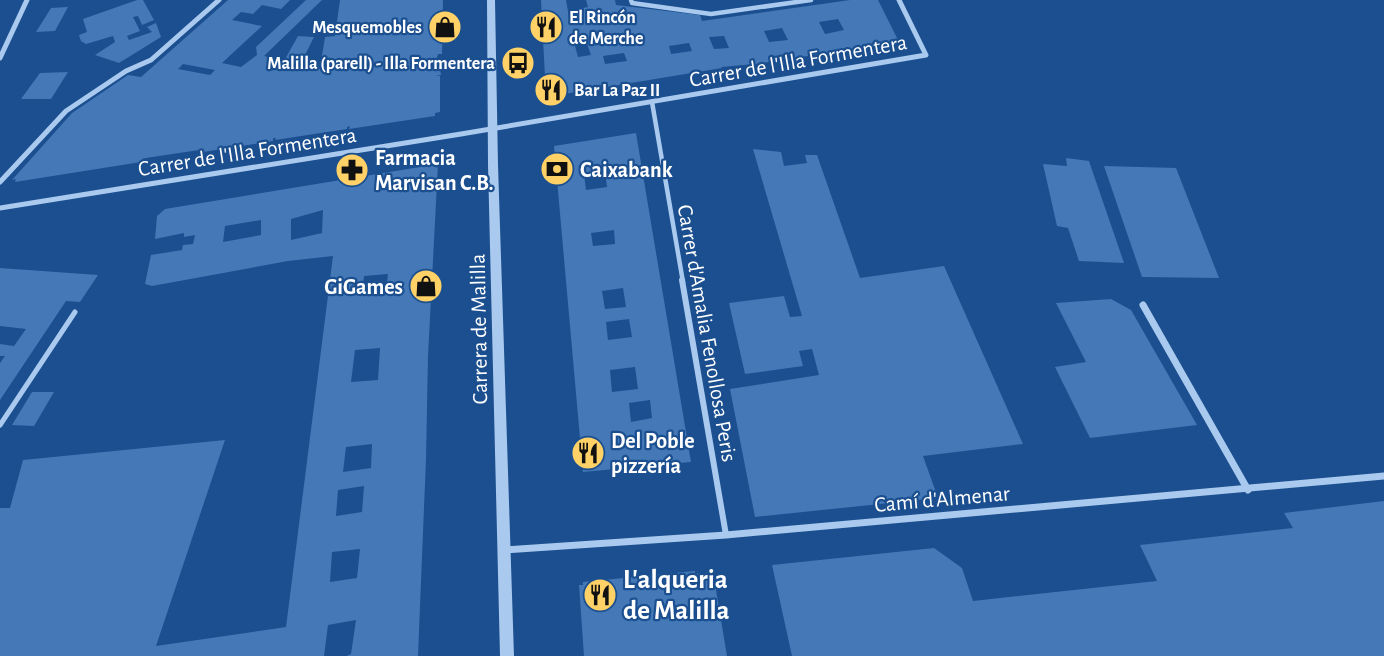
<svg xmlns="http://www.w3.org/2000/svg" width="1384" height="656" font-family="'Alegreya Sans',sans-serif">
  <style>
    .building { fill: #4478b7; fill-rule: evenodd }
    .lines { fill: none; stroke-linecap: round; stroke-linejoin: round }
    .service { stroke: #a9c9ee; stroke-width: 5 }
    .pedestrian-far1 { stroke: #a9c9ee; stroke-width: 4.5 }
    .pedestrian { stroke: #a9c9ee; stroke-width: 6 }
    .minor-far1 { stroke: #a9c9ee; stroke-width: 5 }
    .minor { stroke: #a9c9ee; stroke-width: 7 }
    .tertiary { fill: #a9c9ee; fill-rule: evenodd }
    .labels { text-anchor: middle; stroke-width: 4.5; stroke-linejoin: round; paint-order: stroke }
    .far-poi-label { font-size: 18px; font-weight: bold; fill: #fff; stroke: #1b4f8f; text-anchor: start }
    .street-label { font-size: 22px; fill: #fff; stroke: #1b4f8f }
    .poi-label { font-size: 22px; font-weight: bold; fill: #fff; stroke: #1b4f8f; text-anchor: start }
    .near-poi-label { font-size: 27px; font-weight: bold; fill: #fff; stroke: #1b4f8f; text-anchor: start }
  </style>
  <rect width="100%" height="100%" fill="#1b4f8f"/>
  <g class="building">
    <path d="M137,0H143L154,20L142,25L138,16L133,17L140,31L127,36L129,40L152,32L147,27L156,23L161,37L119,63L95,55L115,42L113,36L86,44L81,41L79,35L87,32L83,19Z"/>
    <path d="M228,0H290L281,9L262,5L253,14L241,12L232,20L262,26L222,63L241,67L257,55L256,47L306,0H322L264,56L284,61L298,36L314,37L300,65L315,66V69L320,68L325,37L335,36L340,0H443L442,54H438L437,58H441L439,63L441,75H436L440,76V112L435,113V116L349,129L350,126L347,127V129L275,140L276,138H273V141L203,152L199,150L146,158L142,159L141,162L15,182L16,179L12,180L72,113L128,75L141,77ZM183,64L215,70L210,75L178,69Z"/>
    <path d="M541,0H566L570,22L582,21L578,9L588,7L586,0H615L616,5L700,15L702,21L850,0H878L899,42L756,64L721,67L722,68L546,97ZM838,19L844,30L825,34L819,22ZM782,28L788,40L769,42L764,31ZM724,36L729,48L714,49L709,37ZM586,41L591,55L578,57L574,42ZM689,43L692,51L671,54L669,46ZM624,53L627,61L605,64L603,56Z"/>
    <path d="M68,7L55,31L36,32L51,8Z"/>
    <path d="M68,72L51,99H21L40,73Z"/>
    <path d="M636,133L691,462L583,472L554,146ZM605,172L607,187L586,190L584,174ZM614,230L615,244L593,246L591,233ZM623,288L626,307L605,309L602,291ZM629,319L632,337L608,340L606,322ZM635,367L638,389L612,392L610,370ZM650,400L652,418L631,422L629,403Z"/>
    <path d="M753,149L781,152L784,166L807,163L805,155H817L860,278L944,266L1023,444L923,456L938,498L755,517L730,389L819,375L812,349L799,351L803,366L745,374L729,303L784,296L790,317L802,316Z"/>
    <path d="M1066,158L1089,161L1124,263L1079,261L1068,228L1057,226L1043,164L1067,166Z"/>
    <path d="M438,164L428,356L426,459L418,656H347L351,654L356,620L328,625L324,656H0V508H10L23,460L225,440L156,646L286,627L333,256L288,261L152,286L145,284L151,255L182,250L183,245L193,244L195,235L184,237V233L155,239L157,216L165,209ZM323,210L322,233L291,240V219ZM261,220V235L223,242L225,226ZM388,274L386,292L362,294L364,276ZM380,348L378,380L351,382L355,350ZM372,444L371,468L343,472L346,447ZM364,486L362,512L336,516L338,490ZM360,549L357,578L330,582L332,552Z"/>
    <path d="M1104,166L1176,168L1219,278L1142,277Z"/>
    <path d="M0,268L98,275L80,302L66,301L0,400V363L5,356H0V344L14,346L26,329L0,326Z"/>
    <path d="M1111,299L1131,310L1197,425L1090,438L1055,367L1086,362L1056,303Z"/>
    <path d="M32,392H54L34,426L12,425Z"/>
    <path d="M1384,501V656H792L772,565L934,548L962,568L973,601L1157,581L1140,545L1293,528L1284,513Z"/>
    <path d="M695,571V574L713,572L727,656H584L579,585H583V582Z"/>
  </g>
  <g class="lines">
    <path class="service" d="M0,425L75,312"/>
    <g class="pedestrian-far1">
      <path d="M631,0L632,3L711,14L811,0"/>
      <path d="M652,102L683,282"/>
    </g>
    <path class="pedestrian" d="M682,280L726,535"/>
    <g class="minor-far1">
      <path d="M0,58L27,0"/>
      <path d="M0,182L66,111L126,71L151,60L219,0"/>
      <path d="M0,208L461,134L926,55L899,0"/>
    </g>
    <g class="minor">
      <path d="M1143,305L1248,490"/>
      <path d="M503,550L726,535L1384,476"/>
    </g>
    <path class="tertiary" d="M487,0H495L498,165L514,656H500L488,165Z"/>
  </g>
  <defs>
    <symbol id="shop-disc" viewBox="-11 -11 22 22"><circle r="9.5" fill="#ffd166" stroke="#1b4f8f"/><path d="M-5-2.5h2.3a2.7 3.5 0 0 1 5.4 0H5L5.5 6h-11ZM-1.5-2.5h3a1.5 2.3 0 0 0-3 0Z" fill="#111"/></symbol>
    <symbol id="restaurant-disc" viewBox="-11 -11 22 22"><circle r="9.5" fill="#ffd166" stroke="#1b4f8f"/><path d="M-5-6h1v4h1v-4h1v4h1v-4h1v5L-1.5 .5V6h-2V.5L-5-1ZM5-6V6H3V1.5H1.5Q1.5-4 5-6Z" fill="#111"/></symbol>
    <symbol id="bus-disc" viewBox="-11 -11 22 22"><circle r="9.5" fill="#ffd166" stroke="#1b4f8f"/><path d="M-5-6H5V4H4V6H2V4H-2V6H-4V4H-5ZM-3.5-4V0h7V-4ZM-3.5 1.2v1.5H-2V1.2ZM2 1.2v1.5H3.5V1.2Z" fill="#111"/></symbol>
    <symbol id="bank-disc" viewBox="-11 -11 22 22"><circle r="9.5" fill="#ffd166" stroke="#1b4f8f"/><path d="M-6-4H6V4H-6ZM0-2.3a2.3 2.3 0 1 0 0 4.6a2.3 2.3 0 1 0 0-4.6Z" fill="#111"/></symbol>
    <symbol id="pharmacy-disc" viewBox="-11 -11 22 22"><circle r="9.5" fill="#ffd166" stroke="#1b4f8f"/><path d="M-2-6h4v4h4v4h-4v4h-4v-4h-4v-4h4Z" fill="#111"/></symbol>
  </defs>
  <g fill-rule="evenodd">
    <use href="#shop-disc" x="426" y="8" width="38" height="38"/>
    <use href="#restaurant-disc" x="527" y="8" width="38" height="38"/>
    <use href="#bus-disc" x="499" y="44" width="38" height="38"/>
    <use href="#restaurant-disc" x="532" y="71" width="38" height="38"/>
    <use href="#bank-disc" x="538" y="150" width="38" height="38"/>
    <use href="#pharmacy-disc" x="333" y="151" width="38" height="38"/>
    <use href="#shop-disc" x="407" y="267" width="38" height="38"/>
    <use href="#restaurant-disc" x="569" y="434" width="38" height="38"/>
    <use href="#restaurant-disc" x="581" y="576" width="38" height="38"/>
  </g>
  <g class="labels">
    <g class="far-poi-label">
      <text x="569" y="23">El Rincón<tspan x="569" dy="21">de Merche</tspan></text>
      <text x="422" y="33" text-anchor="end">Mesquemobles</text>
      <text x="495" y="69" text-anchor="end">Malilla (parell) - Illa Formentera</text>
      <text x="574" y="96">Bar La Paz II</text>
    </g>
    <g class="street-label">
      <text transform="translate(798 60) rotate(-10)" y="8">Carrer de l'Illa Formentera</text>
      <text transform="translate(247 151) rotate(-9)" y="8">Carrer de l'Illa Formentera</text>
      <text transform="translate(478 329) rotate(-91)" y="8">Carrera de Malilla</text>
      <text transform="translate(708 333) rotate(80)" y="8">Carrer d'Amalia Fenollosa Peris</text>
      <text transform="translate(942 498) rotate(-5)" y="8">Camí d'Almenar</text>
    </g>
    <g class="poi-label">
      <text x="375" y="165">Farmacia<tspan x="375" dy="25">Marvisan C.B.</tspan></text>
      <text x="580" y="177">Caixabank</text>
      <text x="403" y="294" text-anchor="end">GiGames</text>
      <text x="611" y="448">Del Poble<tspan x="611" dy="25">pizzería</tspan></text>
    </g>
    <g class="near-poi-label">
      <text x="623" y="588">L'alqueria<tspan x="623" dy="31">de Malilla</tspan></text>
    </g>
  </g>
</svg>
